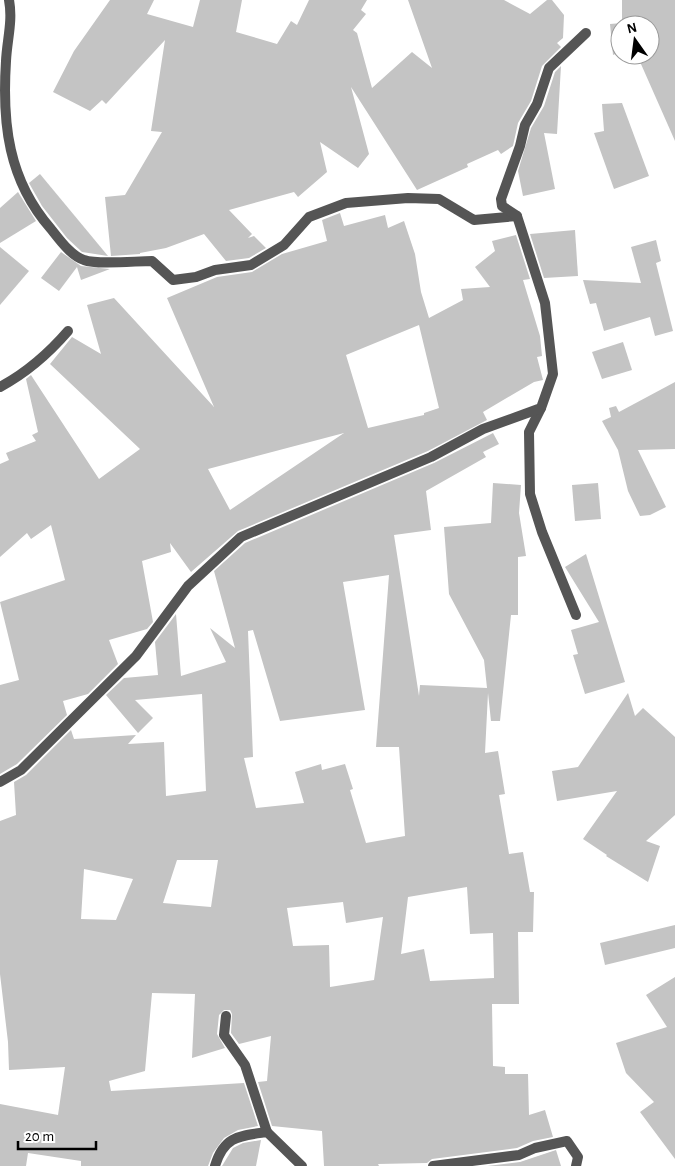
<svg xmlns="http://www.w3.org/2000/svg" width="675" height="1166" font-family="'Alegreya Sans',sans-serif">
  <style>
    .building { fill: #c4c4c4; fill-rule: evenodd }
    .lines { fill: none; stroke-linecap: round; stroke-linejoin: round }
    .street { stroke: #555; stroke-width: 10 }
  </style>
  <rect width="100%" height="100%" fill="#fff"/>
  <g class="building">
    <path d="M110,0H154L147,14L193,27L200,0H242L236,32L277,44L291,21L297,25L309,0H367L361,10L366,14L353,30L357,33L372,88L412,52L432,68L408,0H504L530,14L547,0H552L564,15L563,38L557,43L561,47L542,66L531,101L518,123L513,146L501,154L498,150L467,164L468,167L417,190L351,87L369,154L358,168L320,142L327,172L298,197L294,192L229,210L252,234L248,238L254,236L266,248L249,258L226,261L204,234L166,248L140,253V254L111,256L105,197L125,195L162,132L151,131L165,40L106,104L102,100L90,111L53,92L74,51Z"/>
    <path d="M622,0H675V141L637,55H650V25H620V52L613,55L610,24L622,23Z"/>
    <path d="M561,66L557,134L544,133L555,189L523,196L518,171L531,128L544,106L555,72Z"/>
    <path d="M622,103L649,176L614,189L594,133L604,131L602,104Z"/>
    <path d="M40,174L108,256L82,252L67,238L42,206L29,183Z"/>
    <path d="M18,192L36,221L0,243V208Z"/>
    <path d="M340,213L344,226L385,215L388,228L404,221L415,254L421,292L429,318L463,300L461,289L490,287L475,267L495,251L492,241L516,235L530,279L523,280L540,336L542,356L537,357L543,380L534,382L483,412L487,420L428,451L238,531L191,572L170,543L171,552L142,561L153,622L147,629L109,640L118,664L88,694L63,701L67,715L17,764L0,774V685L19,680L0,602L65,580L51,525L31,539L27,533L0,557V464L9,460L6,453L36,441L32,435L38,432L26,379L31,375L99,479L140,449L50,364L72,337L101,354L87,305L114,298L214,407L167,298L217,277L252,272L282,254L327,241L322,220ZM419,325L439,408L424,413V415L368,428L346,355ZM344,433L230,510L208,469Z"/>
    <path d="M575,230L578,276L544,278L530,234Z"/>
    <path d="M656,240L661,261L656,263L673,331L655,336L650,317L604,331L596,303L590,304L583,280L641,283L631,247Z"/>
    <path d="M0,247L29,271L0,305Z"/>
    <path d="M61,252L81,266L110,269L81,280L77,267L59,291L41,278Z"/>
    <path d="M623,342L632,370L602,379L592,352Z"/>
    <path d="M675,382V449L638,450L666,507L650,515L640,516L628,491L618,450L602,421L611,417L609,408L616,406L619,412Z"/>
    <path d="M493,433L499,444L483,452L486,457L426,491L431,530L394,535L419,696L420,685L487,688L484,660L449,594L444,527L491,523L493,483L521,485L519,513L526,556L518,557V615H511L500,721H491L488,693L485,753L498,751L505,794L499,795L509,854L523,852L530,892H534L533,932H518L519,1004H492L493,1066L505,1067V1074H528L529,1115L545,1110L553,1137L533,1141L517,1148L432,1159L427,1163L378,1164L379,1166H324L322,1131L272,1126L258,1082L267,1081L271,1036L239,1044L231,1033L232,1014L230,1010H224L219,1015L217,1034L225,1048L192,1058L195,994L152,993L145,1071L109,1081L111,1091L244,1083L258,1126L238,1130L224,1138L213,1153L208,1166H81V1161L28,1153L26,1166H0V1104L58,1115L65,1067L9,1070L8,1042L0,974V821L16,815L14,782L26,775L71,730L74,739L136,735L128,744L164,742L166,796L206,791L202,694L135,700L153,718L138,733L106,695L124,678L158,675L155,642L176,614L181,676L226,662L210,628L235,648L214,571L245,543L434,463ZM389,575L376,747H399L405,836L366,843L350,790L353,789L345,764L322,770L321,764L295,772L304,803L256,808L244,758L253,757L248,631L253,630L280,721L365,710L343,582ZM177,860H218L211,907L163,903ZM84,869L133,879L116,920L81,919ZM467,887L470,934L493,933L494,978L430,981L424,949L401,954L408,897ZM343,902L346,923L383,917L374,980L330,987L329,945L293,946L287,908Z"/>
    <path d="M598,483L601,519L575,521L572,485Z"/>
    <path d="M586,554L625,682L585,694L573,655L578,654L571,630L599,622L565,567Z"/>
    <path d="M628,693L635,716L643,708L675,737V815L646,841L660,846L648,882L606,856L607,855L583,839L617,791L557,801L552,771L578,767Z"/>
    <path d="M675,925V948L605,965L600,943Z"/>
    <path d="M675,977V1159L640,1112L654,1102L626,1073L616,1043L667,1027L646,995Z"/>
    <path d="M261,1140L256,1166H222L233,1148L243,1143Z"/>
    <path d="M556,1150L561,1166H487L520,1162Z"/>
  </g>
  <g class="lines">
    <g class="street">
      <path d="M9,0C13,21 7,40 6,61C2,123 8,180 51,229C59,239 71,256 84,260C97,265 136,261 152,261L173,280L196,277L215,270L251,265L284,245L309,217L346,203L408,198L439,199L474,220L517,216"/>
      <path d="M0,387C26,373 49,353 68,331"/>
      <path d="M541,408L529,432L530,494L542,532L576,615"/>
      <path d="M0,782L21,770L136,656L188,586L241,537L431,457L483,429L541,408L553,374L545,303L517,216L502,206L501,199L520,146L525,125L537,104L549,68L586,33"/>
      <path d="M226,1016L224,1035L245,1065L267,1132"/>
      <path d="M215,1166C224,1136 239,1136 267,1132L302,1166"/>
      <path d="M433,1166L519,1155L535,1148L567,1141L578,1157L576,1166"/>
    </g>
  </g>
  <g transform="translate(635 40) rotate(346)"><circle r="24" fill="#ffffff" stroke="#999999"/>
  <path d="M0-4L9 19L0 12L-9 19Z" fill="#000000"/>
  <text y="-8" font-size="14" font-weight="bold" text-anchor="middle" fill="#000000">N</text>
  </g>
  <path d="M18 1141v8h78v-8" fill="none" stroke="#000000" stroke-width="2.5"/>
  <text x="25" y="1141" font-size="15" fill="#000000" stroke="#ffffff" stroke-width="4" paint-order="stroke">20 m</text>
</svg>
